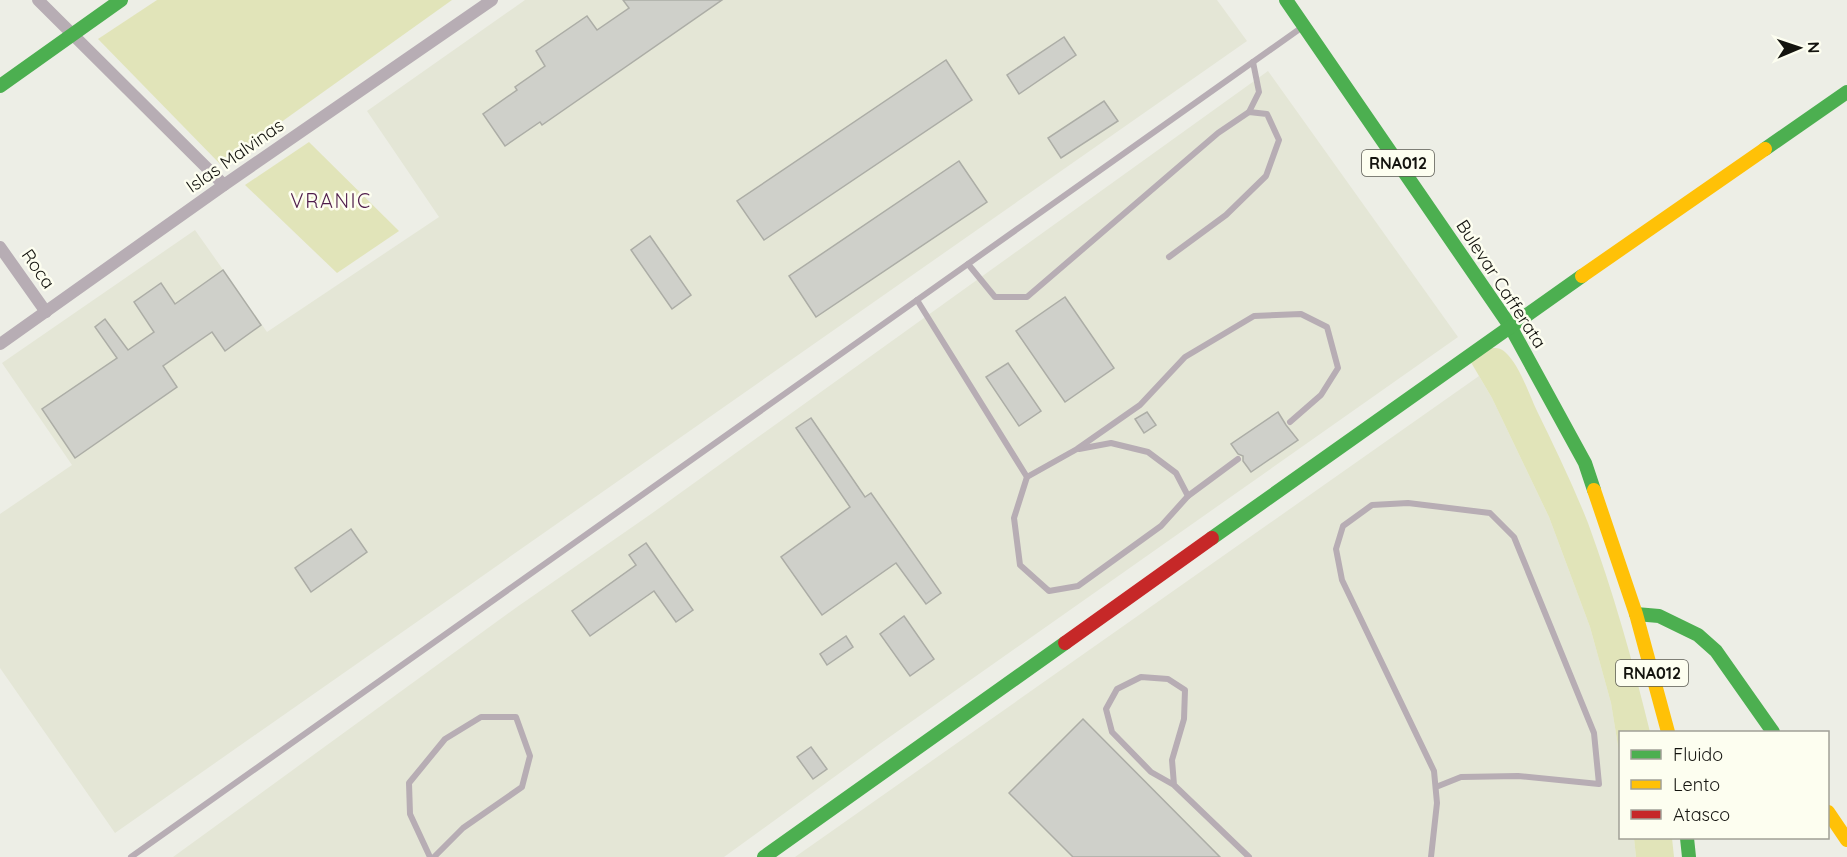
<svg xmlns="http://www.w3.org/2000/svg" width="1847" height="857" font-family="Quicksand,sans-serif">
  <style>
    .built { fill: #e4e6d6 }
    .green { fill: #e1e4b9 }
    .building { fill: #cfd0ca; stroke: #acada6; stroke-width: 1.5 }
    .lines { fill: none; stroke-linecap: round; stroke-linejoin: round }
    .lane { stroke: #b7adb4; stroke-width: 6 }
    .street { stroke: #b7adb4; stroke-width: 12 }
    .fast { stroke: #4caf50; stroke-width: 14 }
    .slow { stroke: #ffc107; stroke-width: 14 }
    .jam { stroke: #c62828; stroke-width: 14 }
    .labels { text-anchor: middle; stroke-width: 5; stroke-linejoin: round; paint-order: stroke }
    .shield { fill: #fdfef0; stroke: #5a5a52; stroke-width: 1.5 }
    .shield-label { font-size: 16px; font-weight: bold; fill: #14140f }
    .street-label { font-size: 18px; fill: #14140f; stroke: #fdfef0 }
    .neighbourhood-label { font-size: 20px; letter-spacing: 1.5px; fill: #4f1c4b; stroke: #fdfef0 }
  </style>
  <rect width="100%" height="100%" fill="#edeee6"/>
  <g class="built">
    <path d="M525,0H1217L1247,41L115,833L0,668V514L72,465L2,363L195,230L267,332L439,217L367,111Z"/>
    <path d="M1268,71L1458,337L881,743L724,857H173L517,607L651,514Z"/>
    <path d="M1479,376L1492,398L1549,517L1590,627L1611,703L1620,758V838H1634L1636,857H795Z"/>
  </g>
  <g class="green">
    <path d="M157,0H452L221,165L98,39Z"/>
    <path d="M309,142L399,231L337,273L245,185Z"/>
    <path d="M1492,348C1497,348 1501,348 1505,352C1519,364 1529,394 1537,411C1555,448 1573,485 1588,523C1613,591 1633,662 1650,732H1620V758L1611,703L1590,627L1549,517L1492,398L1469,359Z"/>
    <path d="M1634,838H1672L1674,857H1636Z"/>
  </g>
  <g class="building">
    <path d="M623,0H722L542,125L540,122L505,146L483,114L517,90L515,87L545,66L536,51L587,16L597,30L629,8Z"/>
    <path d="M1064,37L1076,55L1019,94L1007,75Z"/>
    <path d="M946,60L972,100L764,240L737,201Z"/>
    <path d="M1104,101L1118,121L1061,158L1048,138Z"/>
    <path d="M959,161L987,202L816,317L789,276Z"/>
    <path d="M650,236L691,295L672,309L631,250Z"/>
    <path d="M223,270L261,325L225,351L212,332L163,366L177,387L75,458L42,409L117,358L95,327L105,319L128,350L154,332L134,302L161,283L175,304Z"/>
    <path d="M1065,297L1114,368L1065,402L1016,331Z"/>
    <path d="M1008,363L1041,411L1019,426L986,377Z"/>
    <path d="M1147,412L1156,425L1144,433L1135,419Z"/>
    <path d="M1278,412L1286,425L1298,440L1251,472L1243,461V456L1238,454L1231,444Z"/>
    <path d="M811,418L865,497L871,493L941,593L926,604L896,563L822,615L781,557L850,507L796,428Z"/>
    <path d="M351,529L367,552L311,592L295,568Z"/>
    <path d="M646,543L693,610L676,622L654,591L590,636L572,611L636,565L629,555Z"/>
    <path d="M904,616L934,659L910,676L880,634Z"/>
    <path d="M846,636L853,647L827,665L820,654Z"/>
    <path d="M1083,719L1220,857H1073L1009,793Z"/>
    <path d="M811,747L827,769L813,779L797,757Z"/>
  </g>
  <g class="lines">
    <g class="lane">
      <path d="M1249,112L1259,92L1253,62"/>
      <path d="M968,264L995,297H1027L1218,133L1249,112L1267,114L1279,140L1266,176L1226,215L1169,257"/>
      <path d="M917,300L1027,477"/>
      <path d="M1079,449L1111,443L1148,452L1176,473L1188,496"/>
      <path d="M1238,459L1188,496L1161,526L1078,586L1049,591L1020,565L1014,518L1027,477L1077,449L1140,405L1185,357L1254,316L1301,314L1327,327L1338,368L1321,395L1290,422"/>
      <path d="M1174,785L1172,760L1184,719L1185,690L1168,679L1141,677L1117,689L1106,709L1112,732L1151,772L1174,785L1249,857"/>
      <path d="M131,857L1301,28"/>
      <path d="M430,857L410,814L409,783L445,739L481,717H516L530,756L522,787L463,828L434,857"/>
      <path d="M1431,857L1437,803L1434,771L1342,580L1336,549L1343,526L1372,505L1408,503L1490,513L1514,537L1594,733L1599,784L1518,776L1461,777L1436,787"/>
    </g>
    <g class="street">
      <path d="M38,0L224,185"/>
      <path d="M0,247L46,312"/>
      <path d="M0,344L224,185L492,0"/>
    </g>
    <g class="fast">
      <path d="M1286,0L1510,326L1585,463L1594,490"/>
      <path d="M0,86L121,0"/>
      <path d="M1765,149L1847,92"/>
      <path d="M1212,538L1582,276"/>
      <path d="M1636,614L1659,616L1698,635L1716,651L1773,732"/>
      <path d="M1687,838L1689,857"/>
      <path d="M764,857L1065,643"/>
    </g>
    <g class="slow">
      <path d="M1582,276L1765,149"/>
      <path d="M1594,490L1636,614L1668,732"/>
      <path d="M1828,812L1847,840"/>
    </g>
    <path class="jam" d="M1065,643L1212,538"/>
  </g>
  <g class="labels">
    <g class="shield">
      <rect x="1362" y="150" width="72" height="26" rx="4.5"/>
      <rect x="1616" y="660" width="72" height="26" rx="4.5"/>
    </g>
    <g class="shield-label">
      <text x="1398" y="169">RNA012</text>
      <text x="1652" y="679">RNA012</text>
    </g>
    <g class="street-label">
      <text transform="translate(235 156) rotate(-35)" y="6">Islas Malvinas</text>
      <text transform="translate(38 269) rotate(55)" y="6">Roca</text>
      <text transform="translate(1501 284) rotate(57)" y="6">Bulevar Cafferata</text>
    </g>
    <g class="neighbourhood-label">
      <text x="331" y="208">VRANIC</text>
    </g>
  </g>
  <rect x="1619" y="731" width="210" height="108" fill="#fdfef0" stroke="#a0a096" stroke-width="1.5"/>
  <rect x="1631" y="750" width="30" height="9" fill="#4caf50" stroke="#a0a096" stroke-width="1.5"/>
  <text x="1673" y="761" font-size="18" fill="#14140f">Fluido</text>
  <rect x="1631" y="780" width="30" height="9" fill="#ffc107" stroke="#a0a096" stroke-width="1.5"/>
  <text x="1673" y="791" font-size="18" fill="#14140f">Lento</text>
  <rect x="1631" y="810" width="30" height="9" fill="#c62828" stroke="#a0a096" stroke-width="1.5"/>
  <text x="1673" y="821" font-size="18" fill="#14140f">Atasco</text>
  <g transform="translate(1799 48) rotate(88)" stroke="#fdfef0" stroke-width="4.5" paint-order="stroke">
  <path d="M0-4.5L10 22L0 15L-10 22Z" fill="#14140f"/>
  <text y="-9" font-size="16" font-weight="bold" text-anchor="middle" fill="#14140f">N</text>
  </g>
</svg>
